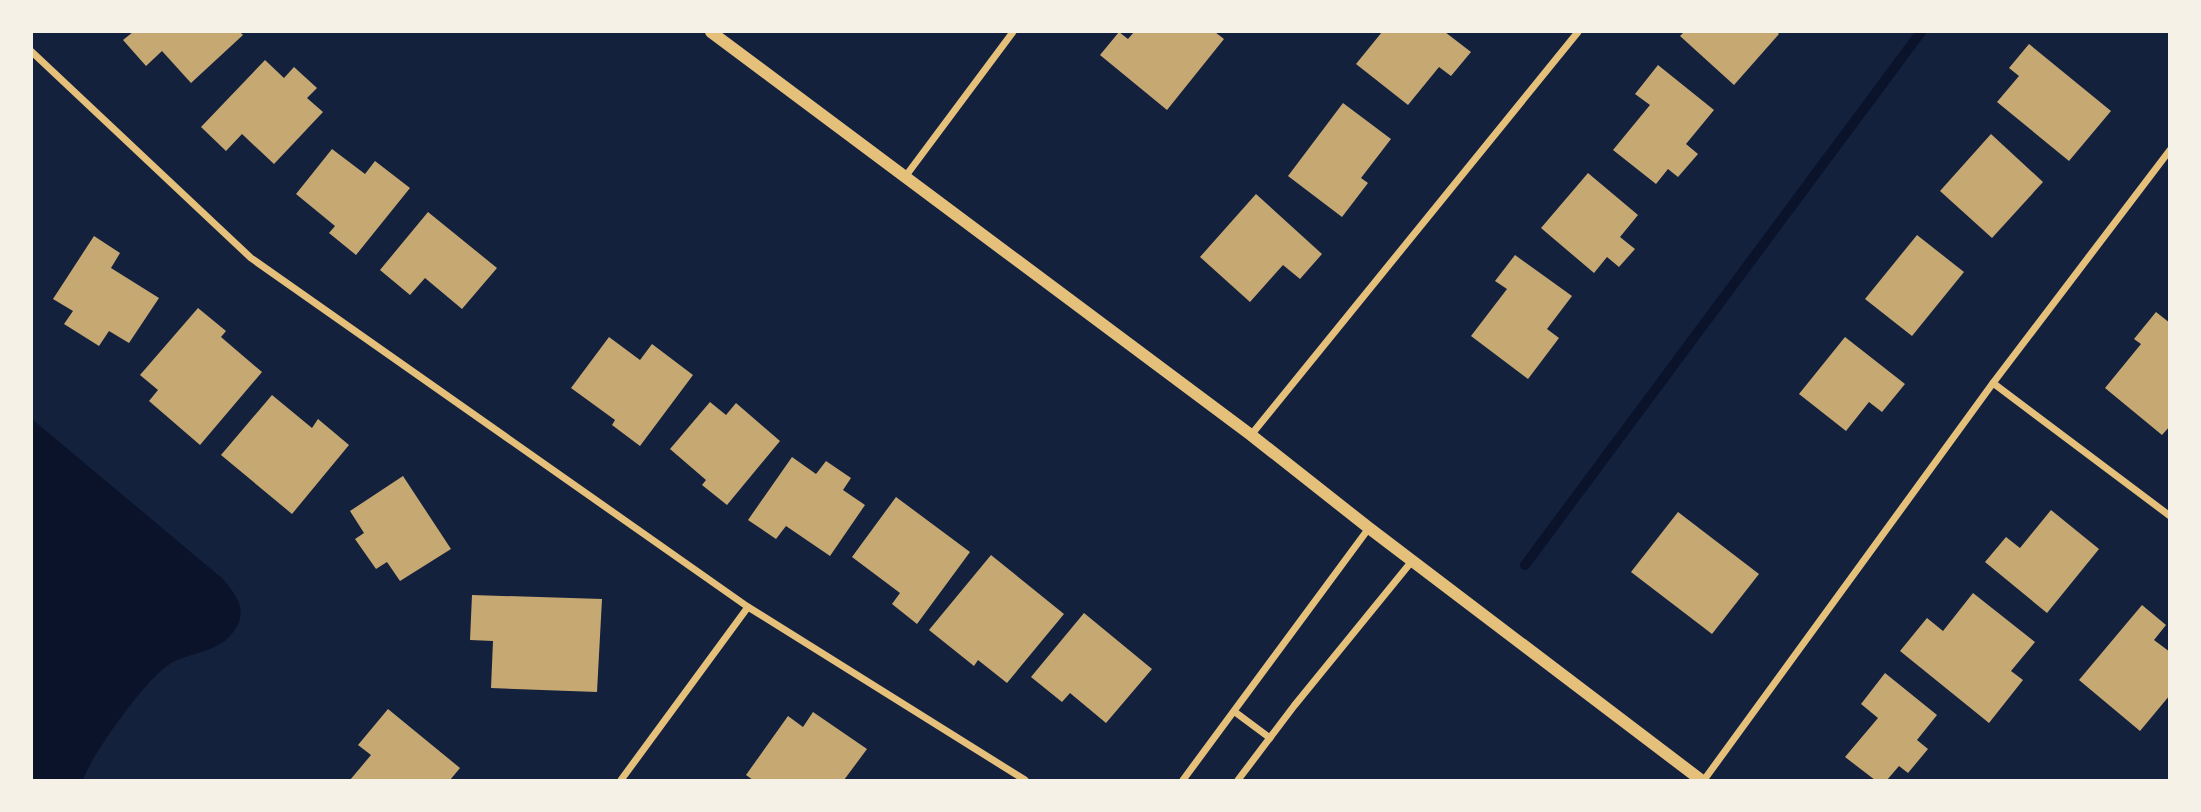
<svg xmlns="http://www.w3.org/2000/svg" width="2201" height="812" font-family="'Fira Sans',sans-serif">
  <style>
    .water { fill: #0b132b }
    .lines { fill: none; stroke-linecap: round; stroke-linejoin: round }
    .stream { stroke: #0b132b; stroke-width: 10 }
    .building { fill: #c6a872 }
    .minor { stroke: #e5c07b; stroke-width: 7 }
    .tertiary { stroke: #e5c07b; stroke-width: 12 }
  </style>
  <rect width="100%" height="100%" fill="#14213d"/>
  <path class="water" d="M32,419L223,579C238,597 250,613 231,635C218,651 191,653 173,662C149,674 92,754 83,780H32Z"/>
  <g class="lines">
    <path class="stream" d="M1525,565L1921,32"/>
  </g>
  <g class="building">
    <path d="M133,32H240L243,35L191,83L162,51L146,66L123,40Z"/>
    <path d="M1119,32L1128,39L1134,32H1215L1224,39L1167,110L1100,55Z"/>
    <path d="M1382,32H1445L1471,52L1451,76L1439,67L1408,105L1356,64Z"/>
    <path d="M1684,32H1777L1779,34L1734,85L1680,36Z"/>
    <path d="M2029,44L2111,111L2069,161L1997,102L2019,76L2009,68Z"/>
    <path d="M265,60L284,78L294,67L317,88L307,98L323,112L274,164L242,134L226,151L201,127Z"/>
    <path d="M1658,65L1714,110L1686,144L1698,154L1678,177L1668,169L1656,184L1613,150L1650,105L1635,94Z"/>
    <path d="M1343,103L1391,139L1361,178L1368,183L1342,217L1288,176Z"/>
    <path d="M1991,134L2043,182L1992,238L1940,191Z"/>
    <path d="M332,149L365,174L375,161L410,188L356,255L329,233L335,226L296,194Z"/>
    <path d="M1588,173L1638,215L1620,237L1635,249L1619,267L1607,257L1594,273L1541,228Z"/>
    <path d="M1256,194L1322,254L1300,279L1283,265L1250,302L1200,257Z"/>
    <path d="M428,212L497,268L462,309L425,278L410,295L380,270Z"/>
    <path d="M1917,235L1964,272L1912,336L1865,299Z"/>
    <path d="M94,236L120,253L111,268L159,298L129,343L109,331L99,346L64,324L73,311L53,299Z"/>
    <path d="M1515,255L1572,296L1547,329L1559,338L1528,379L1471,336L1507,289L1495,281Z"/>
    <path d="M198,308L226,331L221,337L262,372L200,445L149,401L158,390L140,375Z"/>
    <path d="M2156,312L2170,323V426L2162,435L2105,388L2141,344L2134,339Z"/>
    <path d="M609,337L640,360L652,344L693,375L640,446L612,425L615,420L571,388Z"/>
    <path d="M1845,337L1905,384L1882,412L1869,402L1846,431L1799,394Z"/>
    <path d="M272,395L312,428L318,419L349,445L292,514L221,455Z"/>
    <path d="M710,402L726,415L736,403L780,441L727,505L702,485L706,480L670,449Z"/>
    <path d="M792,457L816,474L826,461L851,478L843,490L865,505L830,556L786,526L776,539L748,520Z"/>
    <path d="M403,476L451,549L400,581L387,562L376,569L355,539L364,533L350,511Z"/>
    <path d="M896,497L970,552L917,624L892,604L900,593L852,557Z"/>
    <path d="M2051,510L2099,549L2047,613L1985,562L2006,537L2020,548Z"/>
    <path d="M1678,512L1759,574L1712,634L1631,572Z"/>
    <path d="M991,555L1064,614L1007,683L978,660L974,666L929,630Z"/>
    <path d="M1973,593L2035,642L2011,671L2023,680L1989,723L1900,651L1927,618L1943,631Z"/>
    <path d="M472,595L602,599L597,692L491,688L493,641L470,640Z"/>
    <path d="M2142,605L2166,625L2154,640L2170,652V695L2140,731L2079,680Z"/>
    <path d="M1084,613L1152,669L1106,723L1070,693L1062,702L1031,677Z"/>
    <path d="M1885,673L1937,715L1917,740L1928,749L1908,773L1899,766L1887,780H1875L1845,757L1878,718L1861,704Z"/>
    <path d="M388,709L460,768L450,780H350L371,755L358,745Z"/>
    <path d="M813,712L867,749L844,780H753L746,775L788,716L803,727Z"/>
  </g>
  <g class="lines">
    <g class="minor">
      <path d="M32,52L251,258L748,607L1025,780"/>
      <path d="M905,177L1013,32"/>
      <path d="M1993,383L2170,516"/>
      <path d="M1251,435L1578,32"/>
      <path d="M1235,712L1270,738"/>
      <path d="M621,780L748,607"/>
      <path d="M1183,780L1369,528"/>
      <path d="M1238,780L1294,706L1412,561"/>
      <path d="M1704,780L1993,383L2170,150"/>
    </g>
    <path class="tertiary" d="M711,32L1251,435L1369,528L1701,780"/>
  </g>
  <rect width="2201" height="812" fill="none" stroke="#f6f1e7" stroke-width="66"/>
</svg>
